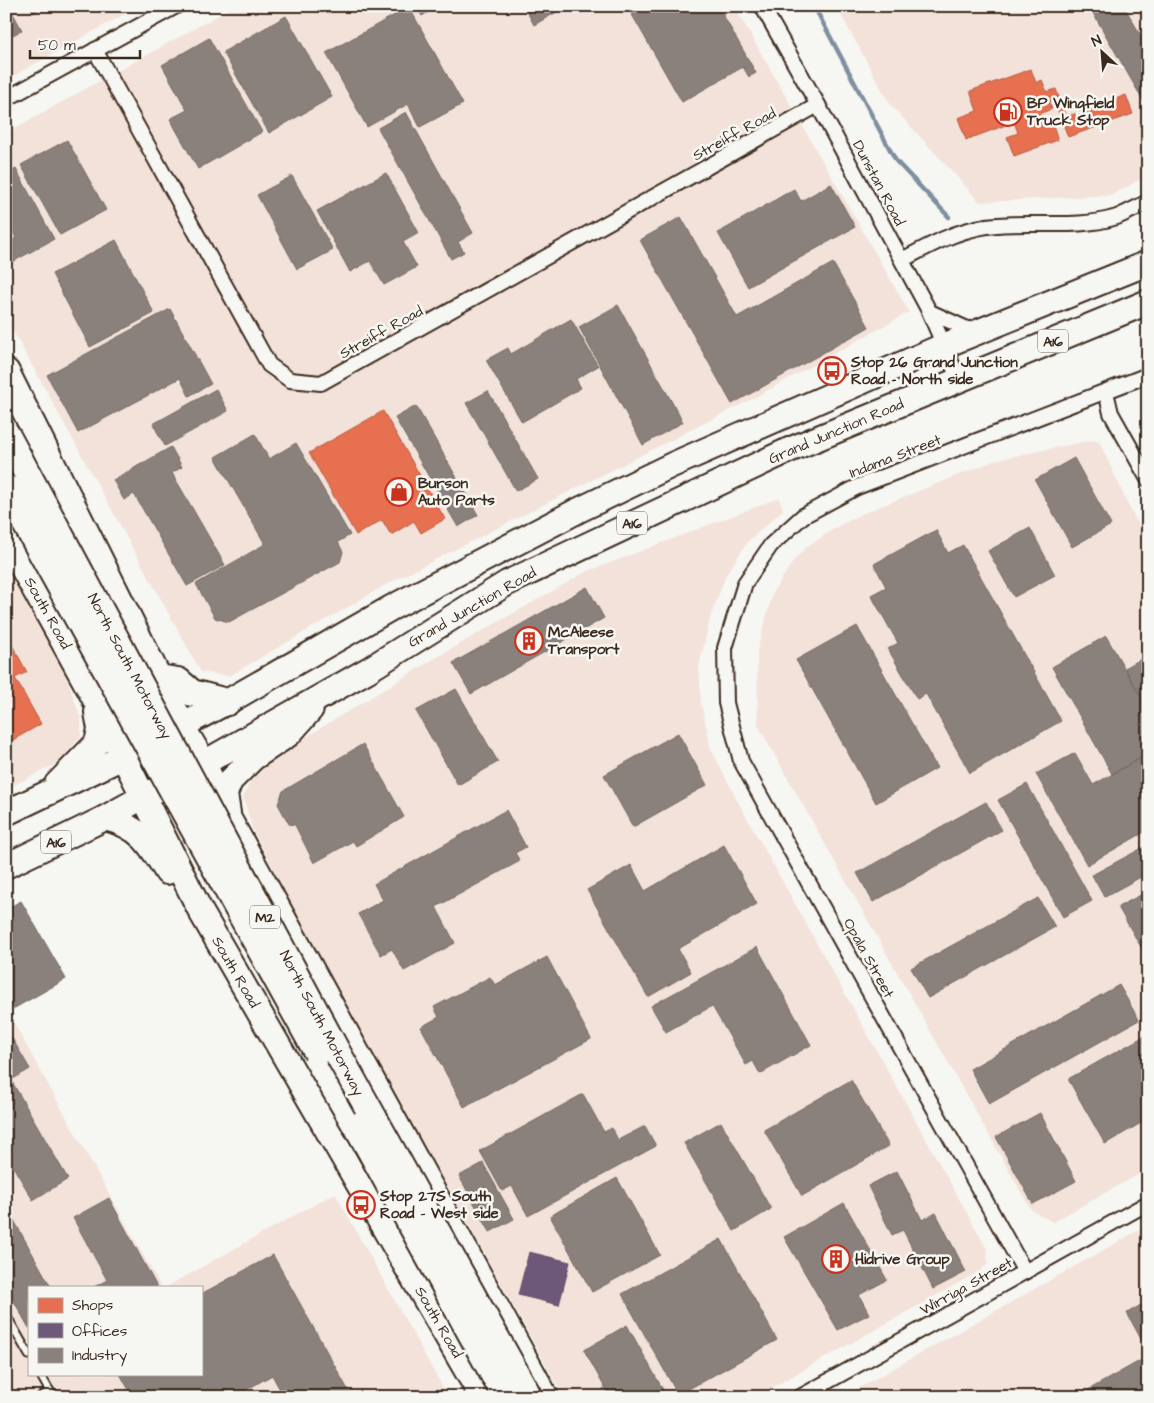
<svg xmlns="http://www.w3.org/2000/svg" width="1154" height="1403" font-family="'Architects Daughter',sans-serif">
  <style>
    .built { fill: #f3e2da }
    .shops { fill: #e76f51; stroke: #b35a42 }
    .offices { fill: #6d597a; stroke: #5e4b5e }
    .industry { fill: #8a817c; stroke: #726760 }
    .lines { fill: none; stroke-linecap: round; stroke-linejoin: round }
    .stream { stroke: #7f8fa0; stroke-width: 4.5 }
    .service-casing { stroke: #3b2a1e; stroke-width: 11 }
    .minor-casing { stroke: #3b2a1e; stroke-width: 18 }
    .trunk-casing { stroke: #3b2a1e; stroke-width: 28 }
    .motorway-casing { stroke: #3b2a1e; stroke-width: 30 }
    .service { stroke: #f6f6f2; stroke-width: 7 }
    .minor { stroke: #f6f6f2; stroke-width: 14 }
    .trunk { stroke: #f6f6f2; stroke-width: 24 }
    .motorway { stroke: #f6f6f2; stroke-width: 26 }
    .motorway-bridge-casing { stroke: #3b2a1e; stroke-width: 30; stroke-linecap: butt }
    .motorway-bridge { stroke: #f6f6f2; stroke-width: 26 }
    .labels { text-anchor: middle; stroke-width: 5; stroke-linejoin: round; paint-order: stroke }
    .shield { fill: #f6f6f2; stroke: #73675e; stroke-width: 1 }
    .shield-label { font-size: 14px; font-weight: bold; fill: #3b2a1e }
    .poi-label { font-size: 15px; font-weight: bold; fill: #3b2a1e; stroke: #f6f6f2; text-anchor: start }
    .street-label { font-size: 15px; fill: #3b2a1e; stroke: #f6f6f2 }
  </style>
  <rect width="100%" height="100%" fill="#f6f6f2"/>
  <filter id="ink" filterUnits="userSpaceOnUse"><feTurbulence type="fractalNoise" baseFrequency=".02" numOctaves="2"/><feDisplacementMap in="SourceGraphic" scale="10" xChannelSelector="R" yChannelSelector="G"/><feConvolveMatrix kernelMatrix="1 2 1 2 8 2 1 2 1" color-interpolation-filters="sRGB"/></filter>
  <g filter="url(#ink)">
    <g class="built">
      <path d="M6,6H139L6,80Z"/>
      <path d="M235,6H734L909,312L750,400L391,582L229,676L201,672L6,318V133Z"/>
      <path d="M836,6H1148V175L1112,195L980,202L890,104Z"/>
      <path d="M1093,440L1099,441L1132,513L1148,540V1169L1053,1222L1031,1210L758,725L757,652L773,592L795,559L808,546L837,527L859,515L996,460Z"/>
      <path d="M779,498L783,510L748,541L726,575L711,615L699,666L701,704L711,749L737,800L987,1249L988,1264L978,1272L755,1397H564L314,948L252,828L243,797L253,776L288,748L442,654L586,572Z"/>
      <path d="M6,569L64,670L81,719V737L58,763L6,789Z"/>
      <path d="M6,1009L161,1287H29V1374H201V1287H166L335,1193L448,1397H6Z"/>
      <path d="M1148,1225V1397H843Z"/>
    </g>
    <g class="shops">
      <path d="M1031,69L1036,83L1042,80L1047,92L1056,89L1066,117L1126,95L1133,114L1068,137L1054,100L1049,102L1052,109L1039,114L1043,125L1052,122L1058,140L1014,156L1007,137L1018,133L1014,122L966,140L958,118L977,111L970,91Z"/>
      <path d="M383,411L445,519L421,533L414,521L391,535L382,520L356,535L309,453Z"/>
      <path d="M6,634L27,672L15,678L41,724L6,744Z"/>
    </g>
    <path class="offices" d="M529,1252L570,1262L559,1305L518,1295Z"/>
    <g class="industry">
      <path d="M6,6H9L22,30L6,39Z"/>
      <path d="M30,6H45L33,13Z"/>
      <path d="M416,6H438L422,16Z"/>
      <path d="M524,6H567L534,25Z"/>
      <path d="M627,6H718L756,73L749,77L743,67L682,102Z"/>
      <path d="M1089,6H1124L1148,48V109Z"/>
      <path d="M409,7L463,104L420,127L408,104L367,127L326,53Z"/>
      <path d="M286,16L332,97L269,133L223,52Z"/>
      <path d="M209,38L262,132L198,169L170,119L187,110L162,65Z"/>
      <path d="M406,112L473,233L458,242L464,252L451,259L378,128Z"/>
      <path d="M67,140L106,210L60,235L21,165Z"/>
      <path d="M16,169L54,239L7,265L6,243L16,238L6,219V174Z"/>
      <path d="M386,173L419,233L403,242L417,267L384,285L370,261L350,272L317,211Z"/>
      <path d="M292,176L333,250L297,269L257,195Z"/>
      <path d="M831,184L855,227L748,287L718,233L794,189L801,201Z"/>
      <path d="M681,217L737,317L833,263L869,327L732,404L640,240Z"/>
      <path d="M116,240L154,313L90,347L52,274Z"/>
      <path d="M618,305L683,422L643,445L579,327Z"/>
      <path d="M170,309L211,384L189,396L180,378L78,433L47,375Z"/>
      <path d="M571,319L598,366L576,379L581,388L522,422L486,360L508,348L511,354Z"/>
      <path d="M216,389L228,411L165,446L153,424Z"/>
      <path d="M488,391L538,479L516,491L466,403Z"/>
      <path d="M416,406L478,515L458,527L395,418Z"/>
      <path d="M255,434L269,459L296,443L350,535L338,542L343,552L340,562L229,622L215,618L196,584L265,544L215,457Z"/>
      <path d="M171,447L182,467L172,473L225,565L187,586L134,494L124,500L113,480Z"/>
      <path d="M1074,458L1111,525L1072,547L1035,480Z"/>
      <path d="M1030,528L1055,575L1014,597L988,551Z"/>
      <path d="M936,530L948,553L963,545L1061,721L970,773L926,694L917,699L888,649L898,643L871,595L886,587L874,564Z"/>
      <path d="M587,587L604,618L471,694L453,663Z"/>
      <path d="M857,626L937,768L876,803L796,660Z"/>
      <path d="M1106,636L1148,709V754L1112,774L1052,667Z"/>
      <path d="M1148,655V704L1145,705L1125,668Z"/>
      <path d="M456,689L498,762L458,785L416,711Z"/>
      <path d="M678,733L707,785L633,827L604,775Z"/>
      <path d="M363,744L404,817L356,846L353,841L314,863L295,825L289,824L278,804L283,791Z"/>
      <path d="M1075,753L1093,785L1148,754V830L1087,865L1036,774Z"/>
      <path d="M1027,784L1092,901L1063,917L998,800Z"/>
      <path d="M986,802L1002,830L873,902L857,873Z"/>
      <path d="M506,810L526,847L515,853L520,861L436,907L455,943L404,971L392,949L381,955L358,914L383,900L374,884Z"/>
      <path d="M724,845L757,904L678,949L691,972L648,997L587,890L631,865L645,891Z"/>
      <path d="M1148,845V873L1104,897L1092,875Z"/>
      <path d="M1148,891V959L1118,907Z"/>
      <path d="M1038,898L1055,927L928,998L911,968Z"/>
      <path d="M21,901L66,979L13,1009L6,997V909Z"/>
      <path d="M757,947L811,1045L760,1074L753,1061L746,1065L712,1006L666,1032L651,1006Z"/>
      <path d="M547,957L591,1039L464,1107L421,1027L439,1017L434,1007L490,977L495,985Z"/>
      <path d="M1119,985L1139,1020L989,1104L970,1069Z"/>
      <path d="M6,1028L30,1069L6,1083Z"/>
      <path d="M1148,1034V1136L1141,1123L1105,1144L1068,1079Z"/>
      <path d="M11,1080L68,1179L33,1200L6,1155V1083Z"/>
      <path d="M851,1080L889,1146L802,1196L764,1130Z"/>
      <path d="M583,1094L604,1132L612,1128L618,1140L645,1126L656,1146L528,1216L512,1186L502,1191L480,1151Z"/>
      <path d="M1040,1113L1076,1181L1033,1204L996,1137Z"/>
      <path d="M721,1122L771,1209L734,1231L684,1143Z"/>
      <path d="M483,1163L514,1219L490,1232L459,1176Z"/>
      <path d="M897,1171L922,1220L936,1213L966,1272L933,1289L903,1230L892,1235L868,1186Z"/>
      <path d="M617,1178L660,1255L592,1292L550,1216Z"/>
      <path d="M109,1198L157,1287H94L107,1280L73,1218Z"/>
      <path d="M844,1203L887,1280L859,1295L869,1314L838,1330L784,1237Z"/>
      <path d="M6,1206L51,1287H29V1328L6,1287Z"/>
      <path d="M721,1239L777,1340L678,1395L622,1294Z"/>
      <path d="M273,1255L352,1397H284L272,1375L234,1397H133L120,1374H201V1294Z"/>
      <path d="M1148,1301V1352L1127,1313Z"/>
      <path d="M627,1325L667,1397H610L584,1350Z"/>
      <path d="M1145,1358L1148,1363V1397H1083L1081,1394Z"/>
    </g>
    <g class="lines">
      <path class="stream" d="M814,6L896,161L949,217"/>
      <defs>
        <g id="service">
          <path d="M6,1315L29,1355"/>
          <path d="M40,1374L53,1397"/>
          <path d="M40,1397L50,1391"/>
        </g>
        <g id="minor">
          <path d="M762,6L818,105L928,309L959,380"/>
          <path d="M95,50L269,365L290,380L321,383L818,105"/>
          <path d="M6,99L176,6"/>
          <path d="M902,260C930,245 955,231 987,226C1029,220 1076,230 1117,217C1127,213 1138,207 1148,202"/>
          <path d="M930,312L976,333"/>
          <path d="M1106,392L1111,413L1148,479"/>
          <path d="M1025,1272L741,761L726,703L725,648L745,583L771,545L803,516L857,487L1148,375"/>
          <path d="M800,1397L1148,1203"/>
        </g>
        <g id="trunk">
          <path d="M6,538L92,694L201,912L482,1397"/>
          <path d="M182,726L204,763L228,817L546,1397"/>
          <path d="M57,784L97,743L100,729L97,712"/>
          <path d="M6,813L123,757L227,702L391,608L577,511L672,465L943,346L1148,263"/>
          <path d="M228,813L225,794L230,781L253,758L289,734L311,709"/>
          <path d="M105,818C140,827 149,842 167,872"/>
          <path d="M6,866L105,818L204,763L368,670L507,583L789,450L1148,302"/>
        </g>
        <g id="motorway">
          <path d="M6,372L182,726"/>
          <path d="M159,678L178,681L192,693L227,702"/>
        </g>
      </defs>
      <use href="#service" class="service-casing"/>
      <use href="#minor" class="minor-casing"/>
      <use href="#trunk" class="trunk-casing"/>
      <use href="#motorway" class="motorway-casing"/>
      <use href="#service" class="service"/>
      <use href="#minor" class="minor"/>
      <use href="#trunk" class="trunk"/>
      <use href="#motorway" class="motorway"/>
      <defs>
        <g id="motorway-bridge">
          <path d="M6,434L337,1052L529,1397"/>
          <path d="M6,488L317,1052"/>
          <path d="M357,1126L506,1397"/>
        </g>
      </defs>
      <use href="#motorway-bridge" class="motorway-bridge-casing"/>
      <use href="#motorway-bridge" class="motorway-bridge"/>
    </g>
  </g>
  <defs>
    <symbol id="fuel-ring" viewBox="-11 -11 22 22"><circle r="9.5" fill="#f6f6f2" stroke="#c8321e" stroke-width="1.5"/><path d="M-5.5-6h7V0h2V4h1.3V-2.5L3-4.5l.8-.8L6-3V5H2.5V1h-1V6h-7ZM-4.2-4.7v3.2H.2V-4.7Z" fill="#c8321e"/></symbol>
    <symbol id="bus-ring" viewBox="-11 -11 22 22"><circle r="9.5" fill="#f6f6f2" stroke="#c8321e" stroke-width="1.5"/><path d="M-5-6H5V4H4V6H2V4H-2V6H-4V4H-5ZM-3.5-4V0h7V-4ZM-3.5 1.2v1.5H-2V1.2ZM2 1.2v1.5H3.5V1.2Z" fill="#c8321e"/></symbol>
    <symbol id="shop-ring" viewBox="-11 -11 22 22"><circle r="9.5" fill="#f6f6f2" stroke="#c8321e" stroke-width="1.5"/><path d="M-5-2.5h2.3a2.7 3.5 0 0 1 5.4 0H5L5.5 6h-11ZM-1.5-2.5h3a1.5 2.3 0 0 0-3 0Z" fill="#c8321e"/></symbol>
    <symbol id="building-ring" viewBox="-11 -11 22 22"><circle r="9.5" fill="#f6f6f2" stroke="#c8321e" stroke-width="1.5"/><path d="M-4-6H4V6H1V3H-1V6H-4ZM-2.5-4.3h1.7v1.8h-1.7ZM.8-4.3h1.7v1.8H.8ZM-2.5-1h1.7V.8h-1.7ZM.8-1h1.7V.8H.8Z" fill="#c8321e"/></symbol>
  </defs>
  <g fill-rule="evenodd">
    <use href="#fuel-ring" x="992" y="96" width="32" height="32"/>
    <use href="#bus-ring" x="816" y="355" width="32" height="32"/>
    <use href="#shop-ring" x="383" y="476" width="32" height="32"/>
    <use href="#building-ring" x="513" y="625" width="32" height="32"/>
    <use href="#bus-ring" x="345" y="1189" width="32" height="32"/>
    <use href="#building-ring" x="820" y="1243" width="32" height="32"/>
  </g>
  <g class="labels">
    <g class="shield">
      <rect x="1038" y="329.5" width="30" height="23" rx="4"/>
      <rect x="617" y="511.5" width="30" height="23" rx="4"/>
      <rect x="41" y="830.5" width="30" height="23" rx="4"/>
      <rect x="250" y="905.5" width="30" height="23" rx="4"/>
    </g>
    <g class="shield-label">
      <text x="1053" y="346">A16</text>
      <text x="632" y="528">A16</text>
      <text x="56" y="847">A16</text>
      <text x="265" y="922">M2</text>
    </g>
    <g class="poi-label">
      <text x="1027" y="108">BP Wingfield<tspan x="1027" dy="17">Truck Stop</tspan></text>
      <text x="851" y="367">Stop 26 Grand Junction<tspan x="851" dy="17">Road - North side</tspan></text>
      <text x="418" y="488">Burson<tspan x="418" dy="17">Auto Parts</tspan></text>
      <text x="548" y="637">McAleese<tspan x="548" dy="17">Transport</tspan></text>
      <text x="380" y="1201">Stop 27S South<tspan x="380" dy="17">Road - West side</tspan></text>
      <text x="855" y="1264">Hidrive Group</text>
    </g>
    <g class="street-label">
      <text transform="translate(734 134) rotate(-29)" y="5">Streiff Road</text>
      <text transform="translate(879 183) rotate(62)" y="5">Dunstan Road</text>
      <text transform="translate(381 332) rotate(-29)" y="5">Streiff Road</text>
      <text transform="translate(836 431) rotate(-23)" y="5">Grand Junction Road</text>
      <text transform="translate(895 456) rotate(-21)" y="5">Indama Street</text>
      <text transform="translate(472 607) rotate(-30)" y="5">Grand Junction Road</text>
      <text transform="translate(48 613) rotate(61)" y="5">South Road</text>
      <text transform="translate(130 666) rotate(62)" y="5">North South Motorway</text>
      <text transform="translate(869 958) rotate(61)" y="5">Opala Street</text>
      <text transform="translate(236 972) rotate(60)" y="5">South Road</text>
      <text transform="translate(322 1023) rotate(62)" y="5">North South Motorway</text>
      <text transform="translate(966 1286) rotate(-29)" y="5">Wirriga Street</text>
      <text transform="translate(439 1322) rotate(60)" y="5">South Road</text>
    </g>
  </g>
  <rect width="1154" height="1403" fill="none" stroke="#f6f6f2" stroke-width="25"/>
  <rect x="12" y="12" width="1129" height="1378" fill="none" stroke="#3b2a1e" stroke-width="2" filter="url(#ink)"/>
  <rect x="28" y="1286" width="175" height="90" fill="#f6f6f2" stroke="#aba49d"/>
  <rect x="38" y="1298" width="25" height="15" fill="#e76f51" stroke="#aba49d"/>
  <text x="72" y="1310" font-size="15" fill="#3b2a1e">Shops</text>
  <rect x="38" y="1323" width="25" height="15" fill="#6d597a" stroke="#aba49d"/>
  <text x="72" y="1336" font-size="15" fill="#3b2a1e">Offices</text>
  <rect x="38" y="1348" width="25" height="15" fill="#8a817c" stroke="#aba49d"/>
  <text x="72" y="1360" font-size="15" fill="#3b2a1e">Industry</text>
  <g transform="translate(1102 52) rotate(334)" stroke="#f6f6f2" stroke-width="4" paint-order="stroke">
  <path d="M0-4L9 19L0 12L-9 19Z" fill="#3b2a1e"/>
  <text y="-8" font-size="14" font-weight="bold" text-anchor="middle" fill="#3b2a1e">N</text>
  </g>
  <path d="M30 50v8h110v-8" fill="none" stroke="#3b2a1e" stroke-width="2.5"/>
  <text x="38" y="50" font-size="15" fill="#3b2a1e" stroke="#f6f6f2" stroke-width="4" paint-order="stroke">50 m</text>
</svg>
